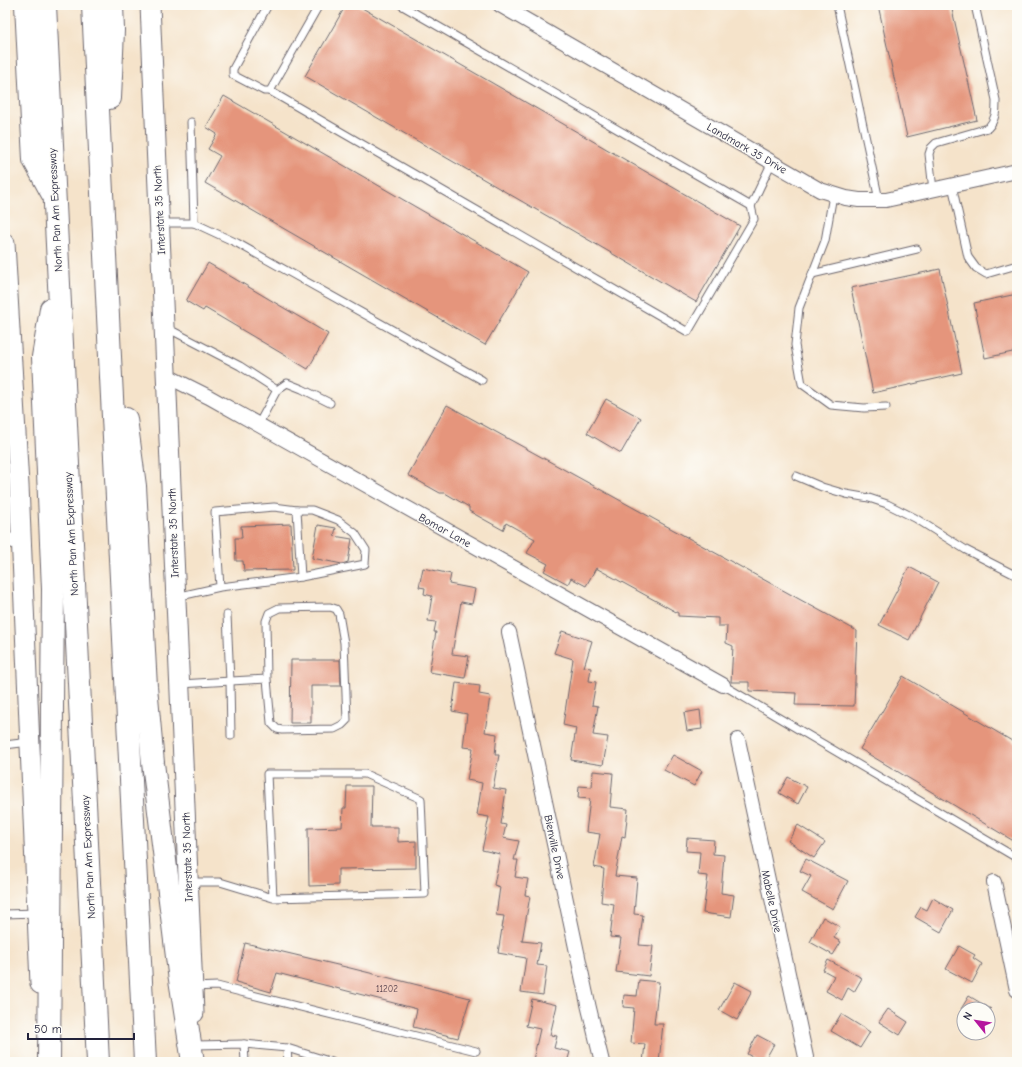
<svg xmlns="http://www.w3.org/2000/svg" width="1022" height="1067" font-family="'Comic Neue',sans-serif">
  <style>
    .building { fill: #e5957c }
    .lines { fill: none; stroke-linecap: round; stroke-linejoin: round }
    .lane-casing { stroke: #6c666d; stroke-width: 9 }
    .street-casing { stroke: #6c666d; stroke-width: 16 }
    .secondary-casing { stroke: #6c666d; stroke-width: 21 }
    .highway-casing { stroke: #6c666d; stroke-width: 24 }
    .lane { stroke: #fff; stroke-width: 7 }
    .street { stroke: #fff; stroke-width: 14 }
    .secondary { stroke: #fff; stroke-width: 19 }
    .highway { stroke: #fff; stroke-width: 22 }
    .labels { text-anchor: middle; stroke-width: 3; stroke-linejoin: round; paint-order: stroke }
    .number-label { font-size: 9px; fill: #533f4b }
    .street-label { font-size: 11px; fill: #22223b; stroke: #fdfcf7 }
  </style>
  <rect width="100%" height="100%" fill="#fdfcf7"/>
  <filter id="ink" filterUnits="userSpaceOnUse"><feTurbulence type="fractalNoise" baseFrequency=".025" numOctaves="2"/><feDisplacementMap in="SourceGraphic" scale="8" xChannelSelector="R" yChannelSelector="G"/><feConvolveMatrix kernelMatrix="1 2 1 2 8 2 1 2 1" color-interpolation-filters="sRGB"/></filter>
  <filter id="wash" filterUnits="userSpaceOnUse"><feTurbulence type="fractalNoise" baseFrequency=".012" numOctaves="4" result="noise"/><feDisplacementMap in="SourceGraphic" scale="16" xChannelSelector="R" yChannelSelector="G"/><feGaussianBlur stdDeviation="0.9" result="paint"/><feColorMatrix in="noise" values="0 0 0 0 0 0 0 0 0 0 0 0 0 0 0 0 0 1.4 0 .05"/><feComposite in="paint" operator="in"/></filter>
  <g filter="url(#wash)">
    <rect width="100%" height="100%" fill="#f5e3ca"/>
    <g id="blocks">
      <g class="building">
        <path d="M346,5H357L740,226L696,302L305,76Z"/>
        <path d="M878,5H951L977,120L907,137Z"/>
        <path d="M224,96L528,272L485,345L205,183L220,156L208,149L217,134L206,127Z"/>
        <path d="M208,263L328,334L308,369L205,308L203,311L186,301Z"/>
        <path d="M940,269L962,373L873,393L851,288Z"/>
        <path d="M1017,294V351L985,358L974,303Z"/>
        <path d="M606,399L641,418L621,453L587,433Z"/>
        <path d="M447,405L857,631L854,706L795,705L796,693L749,691V682H731L733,646L726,643L727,626H718V618L678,616V613L596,568L586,586L571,578L568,584L544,571L548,564L527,553L535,539L506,523L503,530L469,511V507L445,493H440L408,475Z"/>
        <path d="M291,524L293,570L244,571L243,561H236L235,538H242L241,526Z"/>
        <path d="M318,525L336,528L334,536L352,539L348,562L342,564L312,558Z"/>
        <path d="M909,567L938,582L909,640L879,625Z"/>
        <path d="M423,568L451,574L449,584L475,589L472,604L461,602L452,654L469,656L465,678L429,672L436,632H434L436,622L428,621L432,596L424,594L425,588L419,587Z"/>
        <path d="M562,631L592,641L584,667L591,668L589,681L596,682L592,705L598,706L593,735L608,737L603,765L571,760L576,728L563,725L573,659L554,653Z"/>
        <path d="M291,660H340L341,686H311V723H290Z"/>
        <path d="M903,676L1017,744V843L860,749Z"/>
        <path d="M456,683L480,686L479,694L490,696L485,732L497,734L495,755H499L493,788L506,790L501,824L506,825L503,838L519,841L514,860H518L515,877L528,879L525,895L530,896L522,941L541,943L537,965L547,966L543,995L521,992L526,958L498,953L504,916L496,915L500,887L494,885L500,854L482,850L489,817L477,815L482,783L467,780L473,748L463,747L467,714L452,711Z"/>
        <path d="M700,710L702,729L687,731L684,713Z"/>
        <path d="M673,755L702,771L694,786L664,770Z"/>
        <path d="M593,771L613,773L610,807L628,809L625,837L622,836L615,876L637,878L634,914L643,915L639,945L653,946L649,976L616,972L621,938L610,937L614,904L601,902L604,869L594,867L600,834L586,832L590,799L578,798L579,786L592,787Z"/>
        <path d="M788,777L807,787L798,804L779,793Z"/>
        <path d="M347,786H372L371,827H398V842L416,841V868L338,869V885L309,886L308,828L342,827L343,808H346Z"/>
        <path d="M798,825L825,842L814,858L788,841Z"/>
        <path d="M687,838L714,840L713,854L724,855L721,893L734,895L731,917L703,913L708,876L698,875L700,852L686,851Z"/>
        <path d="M806,859L848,881L833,909L802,892L811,876L800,871Z"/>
        <path d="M933,898L953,910L941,932L915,917L921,907L927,910Z"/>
        <path d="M823,917L840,927L834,938L841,942L833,955L810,942Z"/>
        <path d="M245,943L350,968L470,998L458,1038L413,1027L417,1009L328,986L277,973L271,992L236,982Z"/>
        <path d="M959,946L975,955L973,958L982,964L972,983L946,969Z"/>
        <path d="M828,960L862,978L854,992L848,988L842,1000L826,991L834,976L823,970Z"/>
        <path d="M639,980L659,982L654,1024H663L659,1062H643L645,1044L631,1043L634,1008L623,1007L624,995L637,996Z"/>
        <path d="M735,982L752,991L737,1020L719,1010Z"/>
        <path d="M969,996L991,1009H961Z"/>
        <path d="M532,999L557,1005L550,1035L557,1036L554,1048L570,1052L567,1062H539L533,1060L540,1029L526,1026Z"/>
        <path d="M888,1009L908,1022L900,1035L879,1022Z"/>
        <path d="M841,1014L870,1032L860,1048L831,1031Z"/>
        <path d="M757,1035L774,1044L764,1062H761L747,1054Z"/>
      </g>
    </g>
  </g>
  <g filter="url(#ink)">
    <use href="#blocks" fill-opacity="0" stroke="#6c666d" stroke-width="1"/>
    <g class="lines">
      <defs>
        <g id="lane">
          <path d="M268,5L233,69V75L264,91H270L319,5"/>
          <path d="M401,5L751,206L772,162"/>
          <path d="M837,5L879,200"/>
          <path d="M270,91L688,332L754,219L751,206"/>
          <path d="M191,122L194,223"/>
          <path d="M952,185L968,257L976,268L986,274L1017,265"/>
          <path d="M933,190L929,154L931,148L936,143L988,128C996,119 996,112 996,100L975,5"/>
          <path d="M833,195L825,241L799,308L795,345L802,384L831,405L864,408L886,407"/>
          <path d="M160,223H194L237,243L482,380"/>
          <path d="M812,274L917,249"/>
          <path d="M167,328L240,366L277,390L258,425"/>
          <path d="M277,390L287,383L302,389L330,403"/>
          <path d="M796,476L822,487L846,494L869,498L887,504L915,518L966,550L1017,576"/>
          <path d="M297,510H312L338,520L355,533L366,550L365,564L301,577"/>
          <path d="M176,597L220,587L215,512L274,507L297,510L301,577L220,587"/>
          <path d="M227,615L230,681L231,736"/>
          <path d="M180,684L267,679L266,621L269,613L279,608L330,607L336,609L339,614L344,643L347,720L342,725L334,729L282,730L277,729L271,723L267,679"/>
          <path d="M723,685L1017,858"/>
          <path d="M5,745L29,742"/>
          <path d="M188,882H220L273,898L425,894L421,799L365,774H267L273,898"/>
          <path d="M5,914L37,913"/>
          <path d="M193,987L217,986L476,1051"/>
          <path d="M244,1044L245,1062"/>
          <path d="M195,1045L244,1044L287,1048L288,1062"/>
          <path d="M287,1048L332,1062"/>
        </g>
        <g id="street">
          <path d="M500,5L820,190L846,198L859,200H886L1017,171"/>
          <path d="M167,376L209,397L723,685"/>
          <path d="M5,541L21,540"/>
          <path d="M509,632L588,1004L602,1062"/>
          <path d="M738,740L807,1062"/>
          <path d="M994,882L1017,990"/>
        </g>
        <g id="secondary">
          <path d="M150,5L194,1013"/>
          <path d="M5,243L19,485L40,984"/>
        </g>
        <g id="highway">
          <path d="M26,5L34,160L52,193"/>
          <path d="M45,5L98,1062"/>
          <path d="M93,5L106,276L145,1062"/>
          <path d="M110,98L113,30L112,5"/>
          <path d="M126,419L135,486L146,687L153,763L179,973L193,1062"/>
          <path d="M49,1062L53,589L43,357L51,309"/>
        </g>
      </defs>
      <use href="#lane" class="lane-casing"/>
      <use href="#street" class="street-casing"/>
      <use href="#secondary" class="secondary-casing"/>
      <use href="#highway" class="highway-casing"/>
      <use href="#lane" class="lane"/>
      <use href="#street" class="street"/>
      <use href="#secondary" class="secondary"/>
      <use href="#highway" class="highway"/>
    </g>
  </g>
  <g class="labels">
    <g class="number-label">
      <text x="387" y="992">11202</text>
    </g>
    <g class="street-label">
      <text transform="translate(747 148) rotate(30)" y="4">Landmark 35 Drive</text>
      <text transform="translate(55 210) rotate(-93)" y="4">North Pan Am Expressway</text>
      <text transform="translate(159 210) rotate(-93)" y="4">Interstate 35 North</text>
      <text transform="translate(445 530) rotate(29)" y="4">Bomar Lane</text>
      <text transform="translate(173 533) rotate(-92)" y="4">Interstate 35 North</text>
      <text transform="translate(71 534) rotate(-93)" y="4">North Pan Am Expressway</text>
      <text transform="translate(555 847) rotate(78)" y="4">Bienville Drive</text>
      <text transform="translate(88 857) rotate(-93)" y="4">North Pan Am Expressway</text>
      <text transform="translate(187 857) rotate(-92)" y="4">Interstate 35 North</text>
      <text transform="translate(772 901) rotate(78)" y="4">Mabelle Drive</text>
    </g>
  </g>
  <rect width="1022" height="1067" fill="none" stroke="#fdfcf7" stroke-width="20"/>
  <g transform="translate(976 1021) rotate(300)"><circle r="19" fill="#fdfcf7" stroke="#a5a5ac"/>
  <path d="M0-3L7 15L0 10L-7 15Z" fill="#b5179e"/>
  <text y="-6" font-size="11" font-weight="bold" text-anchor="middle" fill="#22223b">N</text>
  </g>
  <path d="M28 1033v6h106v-6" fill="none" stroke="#22223b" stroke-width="2"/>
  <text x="34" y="1033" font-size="12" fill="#22223b" stroke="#fdfcf7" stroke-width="3" paint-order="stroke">50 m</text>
</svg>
